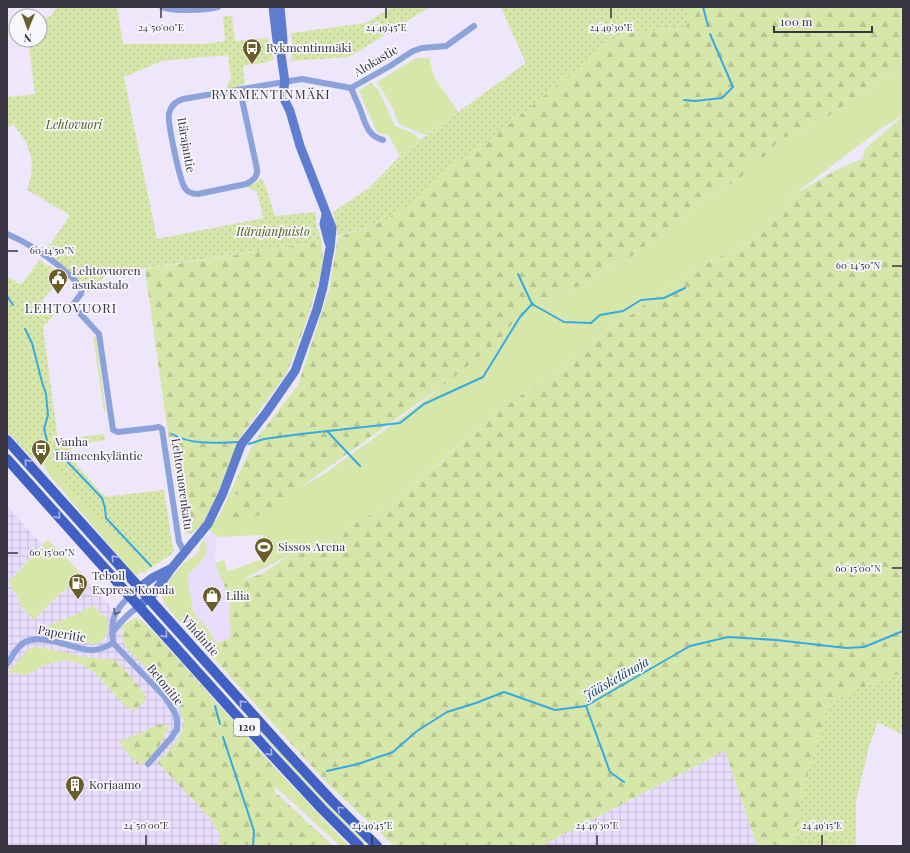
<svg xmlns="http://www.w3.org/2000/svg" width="910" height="853" font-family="'Playfair Display',serif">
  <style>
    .built { fill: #e9ddfe }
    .industrial { fill: url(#industrial-grid) }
    .green { fill: #d7e6a9 }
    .forest { fill: url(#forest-firs) }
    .park { fill: url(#park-dots) }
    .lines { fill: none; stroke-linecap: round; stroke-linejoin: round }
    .stream { stroke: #34ace1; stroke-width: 2 }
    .street { stroke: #8ca2da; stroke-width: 6 }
    .secondary { stroke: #5f7dce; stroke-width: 9 }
    .primary { stroke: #4060c4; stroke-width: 10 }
    .oneway { stroke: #a6b3e4 }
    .oneway2 { stroke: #565a77 }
    .ticks { fill: none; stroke: #393441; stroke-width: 1.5 }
    .labels { text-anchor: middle; stroke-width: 3.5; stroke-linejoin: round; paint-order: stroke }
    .shield { fill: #f9f7fe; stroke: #736e7a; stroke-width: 1 }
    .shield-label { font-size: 11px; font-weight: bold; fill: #393441 }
    .poi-label { font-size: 12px; fill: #393441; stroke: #f9f7fe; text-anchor: start }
    .street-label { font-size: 12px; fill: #393441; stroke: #f9f7fe }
    .park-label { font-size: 12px; font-style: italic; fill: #4f5b13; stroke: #f9f7fe }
    .neighbourhood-label { font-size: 13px; letter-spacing: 1px; fill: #393441; stroke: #f9f7fe }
    .water-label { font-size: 13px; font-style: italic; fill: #13435a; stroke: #f9f7fe }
    .ticks-label { font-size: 10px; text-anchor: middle; fill: #393441; stroke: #f9f7fe; stroke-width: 3.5; stroke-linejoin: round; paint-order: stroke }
  </style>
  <defs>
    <pattern id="industrial-grid" width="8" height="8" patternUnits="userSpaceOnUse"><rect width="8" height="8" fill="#e9ddfe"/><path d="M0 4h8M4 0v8" fill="none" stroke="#c9bedb"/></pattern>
    <pattern id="forest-firs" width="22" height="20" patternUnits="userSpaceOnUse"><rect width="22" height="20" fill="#d7e6a9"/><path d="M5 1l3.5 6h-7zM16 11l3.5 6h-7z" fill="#b9c693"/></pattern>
    <pattern id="park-dots" width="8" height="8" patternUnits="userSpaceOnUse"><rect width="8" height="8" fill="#d7e6a9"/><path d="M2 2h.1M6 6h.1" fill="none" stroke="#b9c693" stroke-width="1.8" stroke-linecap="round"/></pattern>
  </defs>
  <rect width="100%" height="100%" fill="#eee7fc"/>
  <path class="built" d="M216,530L215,563L224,585L229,604L231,638L216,643L208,629L195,615L193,611L187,575L205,557L206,544L203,539Z"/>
  <g class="industrial">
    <path d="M7,506L42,545L8,583L17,595L19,603L33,620L59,595L83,575L109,605L123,625L122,633L126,647L172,696L182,714L183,725L178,738L173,746L158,762L209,817L220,833L219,846H7Z"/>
    <path d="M725,751L757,846H541Z"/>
  </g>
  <g class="green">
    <path d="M416,58H429L434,77L458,112L426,135L399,124L390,103L377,82Z"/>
    <path d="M903,64V115L882,128L793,195L750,241L682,277L623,321L604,331L588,346L530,390L499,409L431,470L385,508L338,531L325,542L291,554L241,580L227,581L224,585L215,563L224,560L228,573L229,571L271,556L262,535L219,537L209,530L220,514L231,490L240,497L276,501L326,473L416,407L498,342L518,316L532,307L581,285L635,254L670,226L742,176L754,158L764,157L781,138L803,132L867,91Z"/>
    <path d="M371,82L379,91L395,126L413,133L420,140L400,156L389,136L377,132L359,91Z"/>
    <path d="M93,337H96L106,412H104Z"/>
    <path d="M64,445L76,465L105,497L164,490L172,544L174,547L173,553L147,570V573L140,572L135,576L51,477L42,463L49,456L43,449Z"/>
    <path d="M203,539C214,554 197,565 187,575L193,611L195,615L208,629L216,643L218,663L172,613L165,605L162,597L164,586L185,562L197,554Z"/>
    <path d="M48,540L83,575L59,595L33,620L19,603L17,595L8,583L42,545Z"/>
    <path d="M93,605L104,616L108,618V631L106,636L99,643L95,644H90L48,631V626L81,612Z"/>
    <path d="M35,646L89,658L87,662L96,674C68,652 53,661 25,676L17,673H7L28,650Z"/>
    <path d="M256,726L326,803L369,846H367C327,809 291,768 255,727Z"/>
    <path d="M277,770L349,846H340L275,786Z"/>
  </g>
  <g class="forest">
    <path d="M501,7H650L667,29L675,28L664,7H903V64L867,91L803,132L781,138L764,157L754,159L742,176L670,226L635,254L581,285L532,307L518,316L498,342L449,381L267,511L244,522H224L240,497L231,490L254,442L298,385L329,290L338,237L377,224L383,220L389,203L609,42L626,32L603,30L411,160L400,156L526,63Z"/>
    <path d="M903,116V735L878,722L869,746L856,801V846H757L725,751L541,846H394L324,780L218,663L216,643L231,638L229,604L224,585L227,581L236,578L241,580L262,574L291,554L325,542L338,531L385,508L432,470L499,409L530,390L588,346L604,331L623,321L682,277L750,241L793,195L838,169L862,159L865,149Z"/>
    <path d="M322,241L323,265L309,314L293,358L285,376L244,432L237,445L217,495L201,527L190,534L184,532L166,420L145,269Z"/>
    <path d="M135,618L140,619L152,630L277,770L275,792L333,846H219V833L209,817L157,762C167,753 177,743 182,730C190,705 151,674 136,658C132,654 128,650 125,646C122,639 122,633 123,625Z"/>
    <path d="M89,658L108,659L117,661L142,690L146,697L145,701L133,711L121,702L91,668L87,662Z"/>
    <path d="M160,724L169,727C164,739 151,763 138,765L118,742Z"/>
  </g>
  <g class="park">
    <path d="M57,7H117L123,44H206L225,41L223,16H232L235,41L268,38L274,59L268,62L243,66L245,83L242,86L226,89L231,77L228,55L162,61L124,77L157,239L263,218L257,191L246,187C253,185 257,183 261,177L266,187L275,216L315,212L317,227L322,241L107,274L88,293L76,279L45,252L70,215L27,190C37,163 31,145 13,124L7,128V97L35,94L28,40H40V16L42,18L50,17Z"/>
    <path d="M392,7H430L349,57L291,61L292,44L291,33L366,23Z"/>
    <path d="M501,7H523L524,9L527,7H688L689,20L686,27L627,32L609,42L516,119L477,149L440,174L423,192L402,210L377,224L338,236L333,212L369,188L400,156L420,140L526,63Z"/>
    <path d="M40,259L46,265L50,266L63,277L42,300L56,313L43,327L58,440L104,434L105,440L71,445C72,468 90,482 105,497L164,490L172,544L174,547L173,553L147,570L143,567L45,459L49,456L43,449L40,453L32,459L7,431V276L21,285Z"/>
    <path d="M903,671V735L878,722L869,746L856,801V846H793L803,791L830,701Z"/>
  </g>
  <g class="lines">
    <g class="stream">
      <path d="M703,7L708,26"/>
      <path d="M684,100L695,101L722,98L733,87L710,34"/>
      <path d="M518,274L532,304"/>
      <path d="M7,296L13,305"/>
      <path d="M25,329L32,343L42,382L46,394L48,415L44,429L47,440"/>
      <path d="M327,431L360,466"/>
      <path d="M172,434C191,445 216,443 237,442"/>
      <path d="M249,444L264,439L301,434L400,423L424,404L483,377L520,317L532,304L564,322L591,323L600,315L623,311L641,300L664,298L685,288"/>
      <path d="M56,450L102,498L105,508L106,518L151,566"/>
      <path d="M215,706L220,724"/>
      <path d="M586,706L610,772L624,782"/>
      <path d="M223,737L254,831L253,846"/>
      <path d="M327,771L358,764L393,752L417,731L447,712L476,703L504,692L555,710L586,706L690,646L728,637L776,640L846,648L864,647L903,631"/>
    </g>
    <g class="street">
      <path d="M162,7C171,12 207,10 218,7"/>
      <path d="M351,88C354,95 357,102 360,109C365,122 367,136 383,140"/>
      <path d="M240,90L257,169C258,176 253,181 246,184L198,194C193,194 188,193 185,188C180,182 167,121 169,113C171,106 176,101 183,99L302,79L351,88L390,66L413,51L422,48L446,46L474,26"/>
      <path d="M7,234C33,245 65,267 82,289L81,294L74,303V307L99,334L113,430L118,432L153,428L159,427L162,429L179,542L185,553"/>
      <path d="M112,633C120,622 128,614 139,606"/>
      <path d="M113,643L165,697L175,713L177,720V729L171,738L148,764"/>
      <path d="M7,664C12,657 17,646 25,642C42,633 71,648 89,650C98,651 106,647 113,643C111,617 112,615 129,596"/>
    </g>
    <g class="secondary">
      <path d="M280,7L283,40L282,52"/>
      <path d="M326,215L324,224L329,243"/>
      <path d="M129,596L152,578L170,569"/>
      <path d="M139,606L154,593L171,569L208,524L223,493L241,445L266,413L295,371L317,309L323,287L330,248L332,228L300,146L290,111L285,101L283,92L285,82L281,55L277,41L273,7"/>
    </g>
    <g class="primary">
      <path d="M7,440L282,747L331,800L377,846"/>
      <path d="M7,459L271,754L322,809L359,846"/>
    </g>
  </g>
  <defs><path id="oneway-chevron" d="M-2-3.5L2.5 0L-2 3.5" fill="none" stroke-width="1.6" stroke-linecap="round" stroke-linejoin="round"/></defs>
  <g class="oneway">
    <use href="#oneway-chevron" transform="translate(27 462) rotate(-132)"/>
    <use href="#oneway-chevron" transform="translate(58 516) rotate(48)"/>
    <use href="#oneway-chevron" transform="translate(114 558) rotate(-132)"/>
    <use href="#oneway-chevron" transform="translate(165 635) rotate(48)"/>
    <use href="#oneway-chevron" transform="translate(242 703) rotate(-132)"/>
    <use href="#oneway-chevron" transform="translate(270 753) rotate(48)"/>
    <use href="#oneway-chevron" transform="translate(340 809) rotate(-134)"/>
  </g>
  <use class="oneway2" href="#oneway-chevron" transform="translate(116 612) rotate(121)"/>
  <path class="ticks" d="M161,18V8M386,18V8M611,18V8M8,251H18M892,266H902M8,553H18M892,568H902M146,845V835M372,845V835M597,845V835M822,845V835"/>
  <defs>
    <symbol id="bus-pin" viewBox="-11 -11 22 30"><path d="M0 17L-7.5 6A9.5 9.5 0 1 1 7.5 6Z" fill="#6b5d2a" stroke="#f9f7fe"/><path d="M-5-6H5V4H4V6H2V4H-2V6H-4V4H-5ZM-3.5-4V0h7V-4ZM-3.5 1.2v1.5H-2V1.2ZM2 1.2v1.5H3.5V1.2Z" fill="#fff"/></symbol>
    <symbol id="civic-pin" viewBox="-11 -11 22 30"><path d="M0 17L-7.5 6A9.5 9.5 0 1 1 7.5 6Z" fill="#6b5d2a" stroke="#f9f7fe"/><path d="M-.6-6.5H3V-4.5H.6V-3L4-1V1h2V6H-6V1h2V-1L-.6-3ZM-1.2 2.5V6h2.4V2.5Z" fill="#fff"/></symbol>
    <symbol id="stadium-pin" viewBox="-11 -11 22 30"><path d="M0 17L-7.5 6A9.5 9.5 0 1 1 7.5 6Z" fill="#6b5d2a" stroke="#f9f7fe"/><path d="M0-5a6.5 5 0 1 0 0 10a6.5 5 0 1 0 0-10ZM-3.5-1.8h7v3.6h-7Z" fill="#fff"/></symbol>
    <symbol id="fuel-pin" viewBox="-11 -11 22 30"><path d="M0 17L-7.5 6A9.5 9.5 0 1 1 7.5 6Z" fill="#6b5d2a" stroke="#f9f7fe"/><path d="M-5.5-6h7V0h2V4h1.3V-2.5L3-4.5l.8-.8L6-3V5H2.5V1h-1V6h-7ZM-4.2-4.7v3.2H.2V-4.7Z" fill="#fff"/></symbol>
    <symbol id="shop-pin" viewBox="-11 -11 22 30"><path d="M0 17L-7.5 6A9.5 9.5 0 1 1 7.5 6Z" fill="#6b5d2a" stroke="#f9f7fe"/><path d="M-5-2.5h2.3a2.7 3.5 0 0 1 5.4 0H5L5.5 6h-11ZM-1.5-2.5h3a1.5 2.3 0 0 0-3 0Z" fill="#fff"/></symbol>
    <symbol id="building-pin" viewBox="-11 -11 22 30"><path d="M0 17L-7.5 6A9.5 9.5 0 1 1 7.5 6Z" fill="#6b5d2a" stroke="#f9f7fe"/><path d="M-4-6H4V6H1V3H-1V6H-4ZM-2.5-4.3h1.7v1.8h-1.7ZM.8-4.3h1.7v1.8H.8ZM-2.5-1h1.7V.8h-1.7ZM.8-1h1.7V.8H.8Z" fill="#fff"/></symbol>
  </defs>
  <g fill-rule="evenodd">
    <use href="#bus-pin" x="241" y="37" width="22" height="30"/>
    <use href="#civic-pin" x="47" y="267" width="22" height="30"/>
    <use href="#bus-pin" x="30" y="438" width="22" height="30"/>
    <use href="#stadium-pin" x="253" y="536" width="22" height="30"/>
    <use href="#fuel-pin" x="67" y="572" width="22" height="30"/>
    <use href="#shop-pin" x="201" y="585" width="22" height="30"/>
    <use href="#building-pin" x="64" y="774" width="22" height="30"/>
  </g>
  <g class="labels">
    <rect class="shield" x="234" y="718" width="26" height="18" rx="3"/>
    <g class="shield-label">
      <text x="247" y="731">120</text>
    </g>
    <g class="poi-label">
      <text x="266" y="52">Rykmentinmäki</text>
      <text x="72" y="275">Lehtovuoren<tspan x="72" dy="14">asukastalo</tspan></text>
      <text x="55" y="446">Vanha<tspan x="55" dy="14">Hämeenkyläntie</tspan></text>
      <text x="278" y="551">Sissos Arena</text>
      <text x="92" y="580">Teboil<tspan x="92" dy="14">Express Konala</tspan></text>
      <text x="226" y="600">Lilia</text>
      <text x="89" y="789">Korjaamo</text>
    </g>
    <g class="street-label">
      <text transform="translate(376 61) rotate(-31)" y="4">Alokastie</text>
      <text transform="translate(186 145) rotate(80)" y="4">Itärajantie</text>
      <text transform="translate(182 484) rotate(82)" y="4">Lehtovuorenkatu</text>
      <text transform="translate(62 634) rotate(10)" y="4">Paperitie</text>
      <text transform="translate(200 636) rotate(49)" y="4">Vihdintie</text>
      <text transform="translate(165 685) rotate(51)" y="4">Betonitie</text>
    </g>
    <g class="park-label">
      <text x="74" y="129">Lehtovuori</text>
      <text x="273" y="236">Itärajanpuisto</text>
    </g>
    <g class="neighbourhood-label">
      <text x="271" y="99">RYKMENTINMÄKI</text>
      <text x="71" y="313">LEHTOVUORI</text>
    </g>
    <g class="water-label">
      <text transform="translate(616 678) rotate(-30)" y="5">Jääskelänoja</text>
    </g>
  </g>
  <g class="ticks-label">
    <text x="161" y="31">24°50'00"E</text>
    <text x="386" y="31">24°49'45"E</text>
    <text x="611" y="31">24°49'30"E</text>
    <text x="52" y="254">60°14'50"N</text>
    <text x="858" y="269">60°14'50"N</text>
    <text x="52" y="556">60°15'00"N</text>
    <text x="858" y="572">60°15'00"N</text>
    <text x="146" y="829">24°50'00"E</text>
    <text x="372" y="829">24°49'45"E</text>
    <text x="597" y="829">24°49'30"E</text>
    <text x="822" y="829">24°49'15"E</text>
  </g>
  <rect width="910" height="853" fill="none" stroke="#393441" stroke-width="16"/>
  <g transform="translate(28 28) rotate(181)"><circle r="19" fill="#f9f7fe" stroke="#aca9b2"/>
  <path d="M0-3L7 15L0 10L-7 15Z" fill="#6b5d2a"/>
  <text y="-6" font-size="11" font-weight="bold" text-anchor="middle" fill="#393441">N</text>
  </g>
  <path d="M774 26v6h98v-6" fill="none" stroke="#393441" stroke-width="2"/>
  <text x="780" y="26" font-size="12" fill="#393441" stroke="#f9f7fe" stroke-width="3" paint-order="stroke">100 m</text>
</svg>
